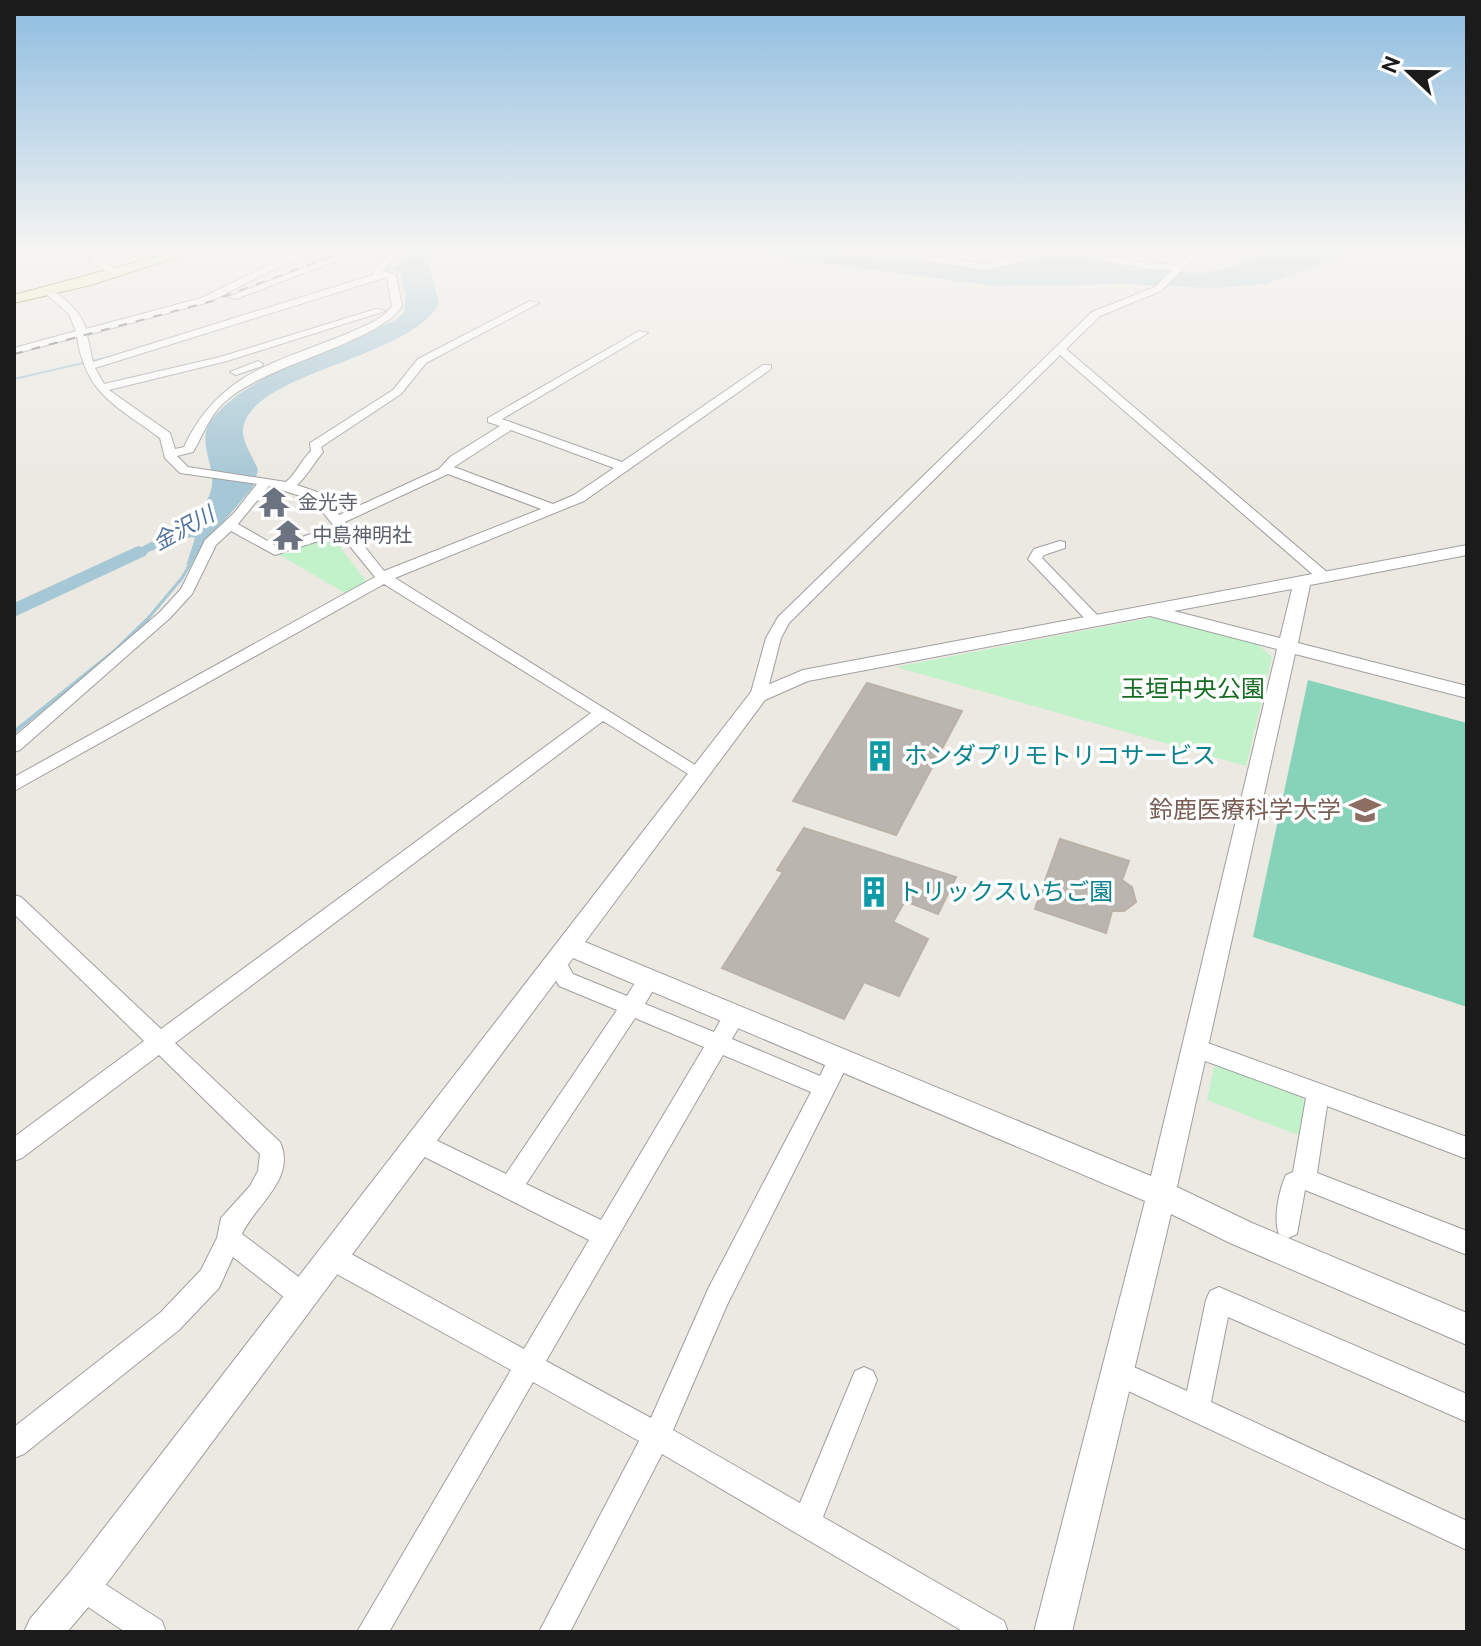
<svg xmlns="http://www.w3.org/2000/svg" width="1481" height="1646" font-family="Ubuntu,'Noto Sans JP',sans-serif">
  <style>
    .park { fill: #c2f2c9 }
    .pitch { fill: #87d3ba }
    .water { fill: #a6c7d5 }
    .lines { fill: none; stroke-linecap: round; stroke-linejoin: round }
    .stream-far2 { stroke: #a6c7d5; stroke-width: 2 }
    .stream-far1 { stroke: #a6c7d5; stroke-width: 3 }
    .stream { stroke: #a6c7d5; stroke-width: 4 }
    .river { fill: #a6c7d5; fill-rule: evenodd }
    .building { fill: #bbb5af; stroke: #bbb1a6; stroke-width: 2 }
    .minor-casing { stroke: #9f9f9f; stroke-width: 2 }
    .tertiary-casing { stroke: #9f9f9f; stroke-width: 2 }
    .secondary-casing { stroke: #566410; stroke-width: 2 }
    .minor { fill: #fff; fill-rule: evenodd }
    .tertiary { fill: #fff; fill-rule: evenodd }
    .secondary { fill: #ebf1ba; fill-rule: evenodd }
    .rail { stroke: #696969; stroke-width: 2; stroke-dasharray: 9 9; stroke-linecap: butt }
    .labels { text-anchor: middle; stroke-width: 7; stroke-linejoin: round; paint-order: stroke }
    .far-worship-label { font-size: 20px; fill: #5b616d; stroke: #fff; text-anchor: start }
    .far-water-label { font-size: 22px; font-style: italic; fill: #53749f; stroke: #fff }
    .park-label { font-size: 24px; fill: #166c23; stroke: #fff }
    .culture-label { font-size: 24px; fill: #0d838f; stroke: #fff; text-anchor: start }
    .education-label { font-size: 24px; fill: #785e54; stroke: #fff; text-anchor: end }
  </style>
  <rect width="100%" height="100%" fill="#ebe9e2"/>
  <g class="park">
    <path d="M330,533L367,583L347,594L278,554Z"/>
    <path d="M1155,617L1256,643L1272,657L1246,766L896,667Z"/>
    <path d="M1222,1064L1298,1093L1306,1104L1301,1136L1207,1100L1214,1067Z"/>
  </g>
  <path class="pitch" d="M1308,680L1467,723V1007L1253,937Z"/>
  <g class="water">
    <path d="M409,252H439L429,263L439,303C413,357 260,371 244,424C239,439 253,456 258,470L253,487L186,566L195,538L191,537L108,566C134,550 194,523 208,498C223,470 191,443 214,417C250,373 343,344 396,320L404,312L406,294L400,274L390,269L399,265Z"/>
    <path d="M740,252H824L989,269L1035,258L1071,255L1095,257L1130,269L1199,273L1224,269L1270,252H1357L1266,284L1212,288L1125,284L995,286Z"/>
  </g>
  <g class="lines">
    <g class="stream-far2">
      <path d="M381,273L399,266"/>
      <path d="M14,379L105,358"/>
    </g>
    <path class="stream-far1" d="M145,622L182,578L198,550"/>
    <path class="stream" d="M14,732L116,650L147,620"/>
    <path class="river" d="M138,546L145,548L148,552L145,556L14,617V603Z"/>
  </g>
  <g class="building">
    <path d="M867,683L962,711L896,835L793,801Z"/>
    <path d="M804,828L956,877L938,914L905,901L893,922L928,939L899,996L864,982L844,1019L722,968L783,872L777,870Z"/>
    <path d="M1060,839L1129,861L1122,880L1132,887L1136,902L1124,911H1112L1106,933L1035,909Z"/>
  </g>
  <g class="lines">
    <defs>
      <g id="minor">
        <path d="M14,252H26L14,257Z"/>
        <path d="M296,252H308L209,302L87,335L93,362L373,275V271L392,252H401L383,271L396,275L402,306C380,342 268,364 227,400C210,414 204,433 193,452L177,456L188,467L286,482C297,472 300,462 311,451L310,443L393,390L418,359L530,301L539,303L426,363L401,394L321,447L323,452C313,464 308,475 297,485L323,494L339,515L439,469L450,457L500,426L488,422V418L639,331L648,333L502,419L622,462L763,365H771V369L584,501L395,578L708,773L705,777H693L603,721L175,1043L280,1142C297,1179 254,1206 242,1234L312,1287L316,1296L312,1305L303,1309L294,1305L233,1257L219,1288L179,1330L24,1454L14,1458V1427L161,1312L201,1270L217,1238L221,1218L250,1186L258,1171L260,1154L159,1055L22,1158L14,1161V1137L144,1041L14,914V895L21,897L161,1029L591,713L384,584L14,791V777L375,577L340,534L275,555L231,531L216,545L192,594L170,618L20,750L14,752V737L160,612L181,589L205,540L234,513L257,484L180,473L165,458L160,438C117,406 86,395 77,337L14,354V348L76,331L69,314L44,292L52,290C68,301 80,311 86,329L201,298ZM387,277L392,306C384,319 364,326 351,332C280,362 220,370 184,447L175,449L170,433L109,390L227,361L385,311L376,309L220,357L104,384L95,368ZM511,430L614,468L574,495L553,504L454,467ZM448,474L541,509L384,571L345,522ZM269,486L313,500L334,526L276,546L238,524Z"/>
        <path d="M346,252H359L236,299L228,297Z"/>
        <path d="M870,252H893L986,264L1036,252H1087L1147,263L1177,265L1191,252H1200L1161,291L1100,316L1066,349L1328,573V579H1318L1060,355L789,623L781,638L766,696L764,700H752L750,696L766,638L778,617L1092,312L1155,287L1172,270L1147,269L1073,255L1043,256L986,270Z"/>
        <path d="M90,258H96L122,273L114,275L90,262Z"/>
        <path d="M258,361L263,364L262,366L236,375L230,372Z"/>
        <path d="M1060,541L1065,542V548L1044,555L1042,558L1100,618V624H1090L1028,559L1034,549Z"/>
        <path d="M556,954L563,956L573,974L627,996C635,984 640,969 656,974L659,980L645,1004L714,1032C721,1020 725,1006 740,1012L744,1018L732,1039L820,1076L830,1055L838,1053L846,1055L849,1062L727,1305L673,1430L800,1503L855,1371L864,1367L873,1371L877,1380L823,1517L1004,1621L1008,1632H964L662,1454L570,1632H539L639,1441L533,1382L389,1632H357L511,1370L324,1267L321,1258L324,1249L333,1246L342,1249L524,1349L589,1240L411,1150L408,1143L411,1136L419,1132L506,1174L617,1010L559,986L546,962L549,956ZM635,1018L704,1047L601,1220L526,1184ZM723,1055L811,1092L709,1287L651,1418L546,1361Z"/>
        <path d="M1194,1038L1467,1137V1159L1327,1106L1317,1173L1467,1231V1255L1305,1190L1297,1234L1288,1238L1279,1234C1273,1219 1279,1190 1286,1175L1293,1172L1306,1098L1186,1054L1183,1047L1186,1040Z"/>
        <path d="M1219,1287L1467,1394V1422L1228,1317L1211,1402L1467,1521V1550L1107,1381L1103,1372L1107,1363L1116,1359L1187,1391L1206,1300L1210,1291Z"/>
        <path d="M83,1570L162,1621L166,1632H125L72,1596L68,1585L72,1574Z"/>
      </g>
      <path id="tertiary" d="M1467,545V555L1310,585L1298,643L1467,686V698L1295,654L1177,1187L1252,1223L1467,1313V1345L1230,1243L1171,1214L1072,1632H1034L1145,1201L573,958L96,1598L67,1632H24L30,1619L70,1572L751,692L803,670ZM1292,589L1280,638L1174,611ZM1150,616L1277,649L1151,1176L585,942L765,700L808,681Z"/>
      <path id="secondary" d="M174,252H193L91,285L14,303V295Z"/>
    </defs>
    <use href="#minor" class="minor-casing"/>
    <use href="#tertiary" class="tertiary-casing"/>
    <use href="#secondary" class="secondary-casing"/>
    <use href="#minor" class="minor"/>
    <use href="#tertiary" class="tertiary"/>
    <use href="#secondary" class="secondary"/>
    <path class="rail" d="M14,354L212,301L343,252"/>
  </g>
  <linearGradient id="sky" x2="0" y2="1"><stop stop-color="#8dbce0"/><stop offset="0.52" stop-color="#f6f5f2"/><stop offset="1" stop-color="#f6f5f2" stop-opacity="0"/></linearGradient>
  <rect width="1481" height="482" fill="url(#sky)"/>
  <defs>
    <symbol id="temple-bare" viewBox="-9 -9 18 18"><path d="M0-6L5-2H3V0L6.5 2.5H4V6H1.5V3h-3V6H-4V2.5H-6.5L-3 0V-2H-5Z" fill="#6b7280" stroke="#fff" stroke-width="2.5" paint-order="stroke"/></symbol>
    <symbol id="building-bare" viewBox="-9 -9 18 18"><path d="M-4-6H4V6H1V3H-1V6H-4ZM-2.5-4.3h1.7v1.8h-1.7ZM.8-4.3h1.7v1.8H.8ZM-2.5-1h1.7V.8h-1.7ZM.8-1h1.7V.8H.8Z" fill="#0f9aa8" stroke="#fff" stroke-width="2.5" paint-order="stroke"/></symbol>
    <symbol id="university-bare" viewBox="-9 -9 18 18"><path d="M0-5L7-2L0 1L-7-2ZM-4 1L0 2.5L4 1V4Q0 6-4 4Z" fill="#8d6e63" stroke="#fff" stroke-width="2.5" paint-order="stroke"/></symbol>
  </defs>
  <g fill-rule="evenodd">
    <use href="#temple-bare" x="252" y="480" width="44" height="44"/>
    <use href="#temple-bare" x="266" y="513" width="44" height="44"/>
    <use href="#building-bare" x="858" y="734" width="44" height="44"/>
    <use href="#university-bare" x="1343" y="788" width="44" height="44"/>
    <use href="#building-bare" x="852" y="870" width="44" height="44"/>
  </g>
  <g class="labels">
    <g class="far-worship-label">
      <text x="298" y="509">金光寺</text>
      <text x="312" y="542">中島神明社</text>
    </g>
    <g class="far-water-label">
      <text transform="translate(183 528) rotate(-29)" y="8">金沢川</text>
    </g>
    <g class="park-label">
      <text x="1193" y="697">玉垣中央公園</text>
    </g>
    <g class="culture-label">
      <text x="904" y="764">ホンダプリモトリコサービス</text>
      <text x="898" y="900">トリックスいちご園</text>
    </g>
    <g class="education-label">
      <text x="1341" y="818">鈴鹿医療科学大学</text>
    </g>
  </g>
  <rect width="1481" height="1646" fill="none" stroke="#1b1b1b" stroke-width="32"/>
  <g transform="translate(1409 72) rotate(292)" stroke="#ffffff" stroke-width="6" paint-order="stroke">
  <path d="M0-6L14 30L0 20L-14 30Z" fill="#1b1b1b"/>
  <text y="-12" font-size="22" font-weight="bold" text-anchor="middle" fill="#1b1b1b">N</text>
  </g>
</svg>
